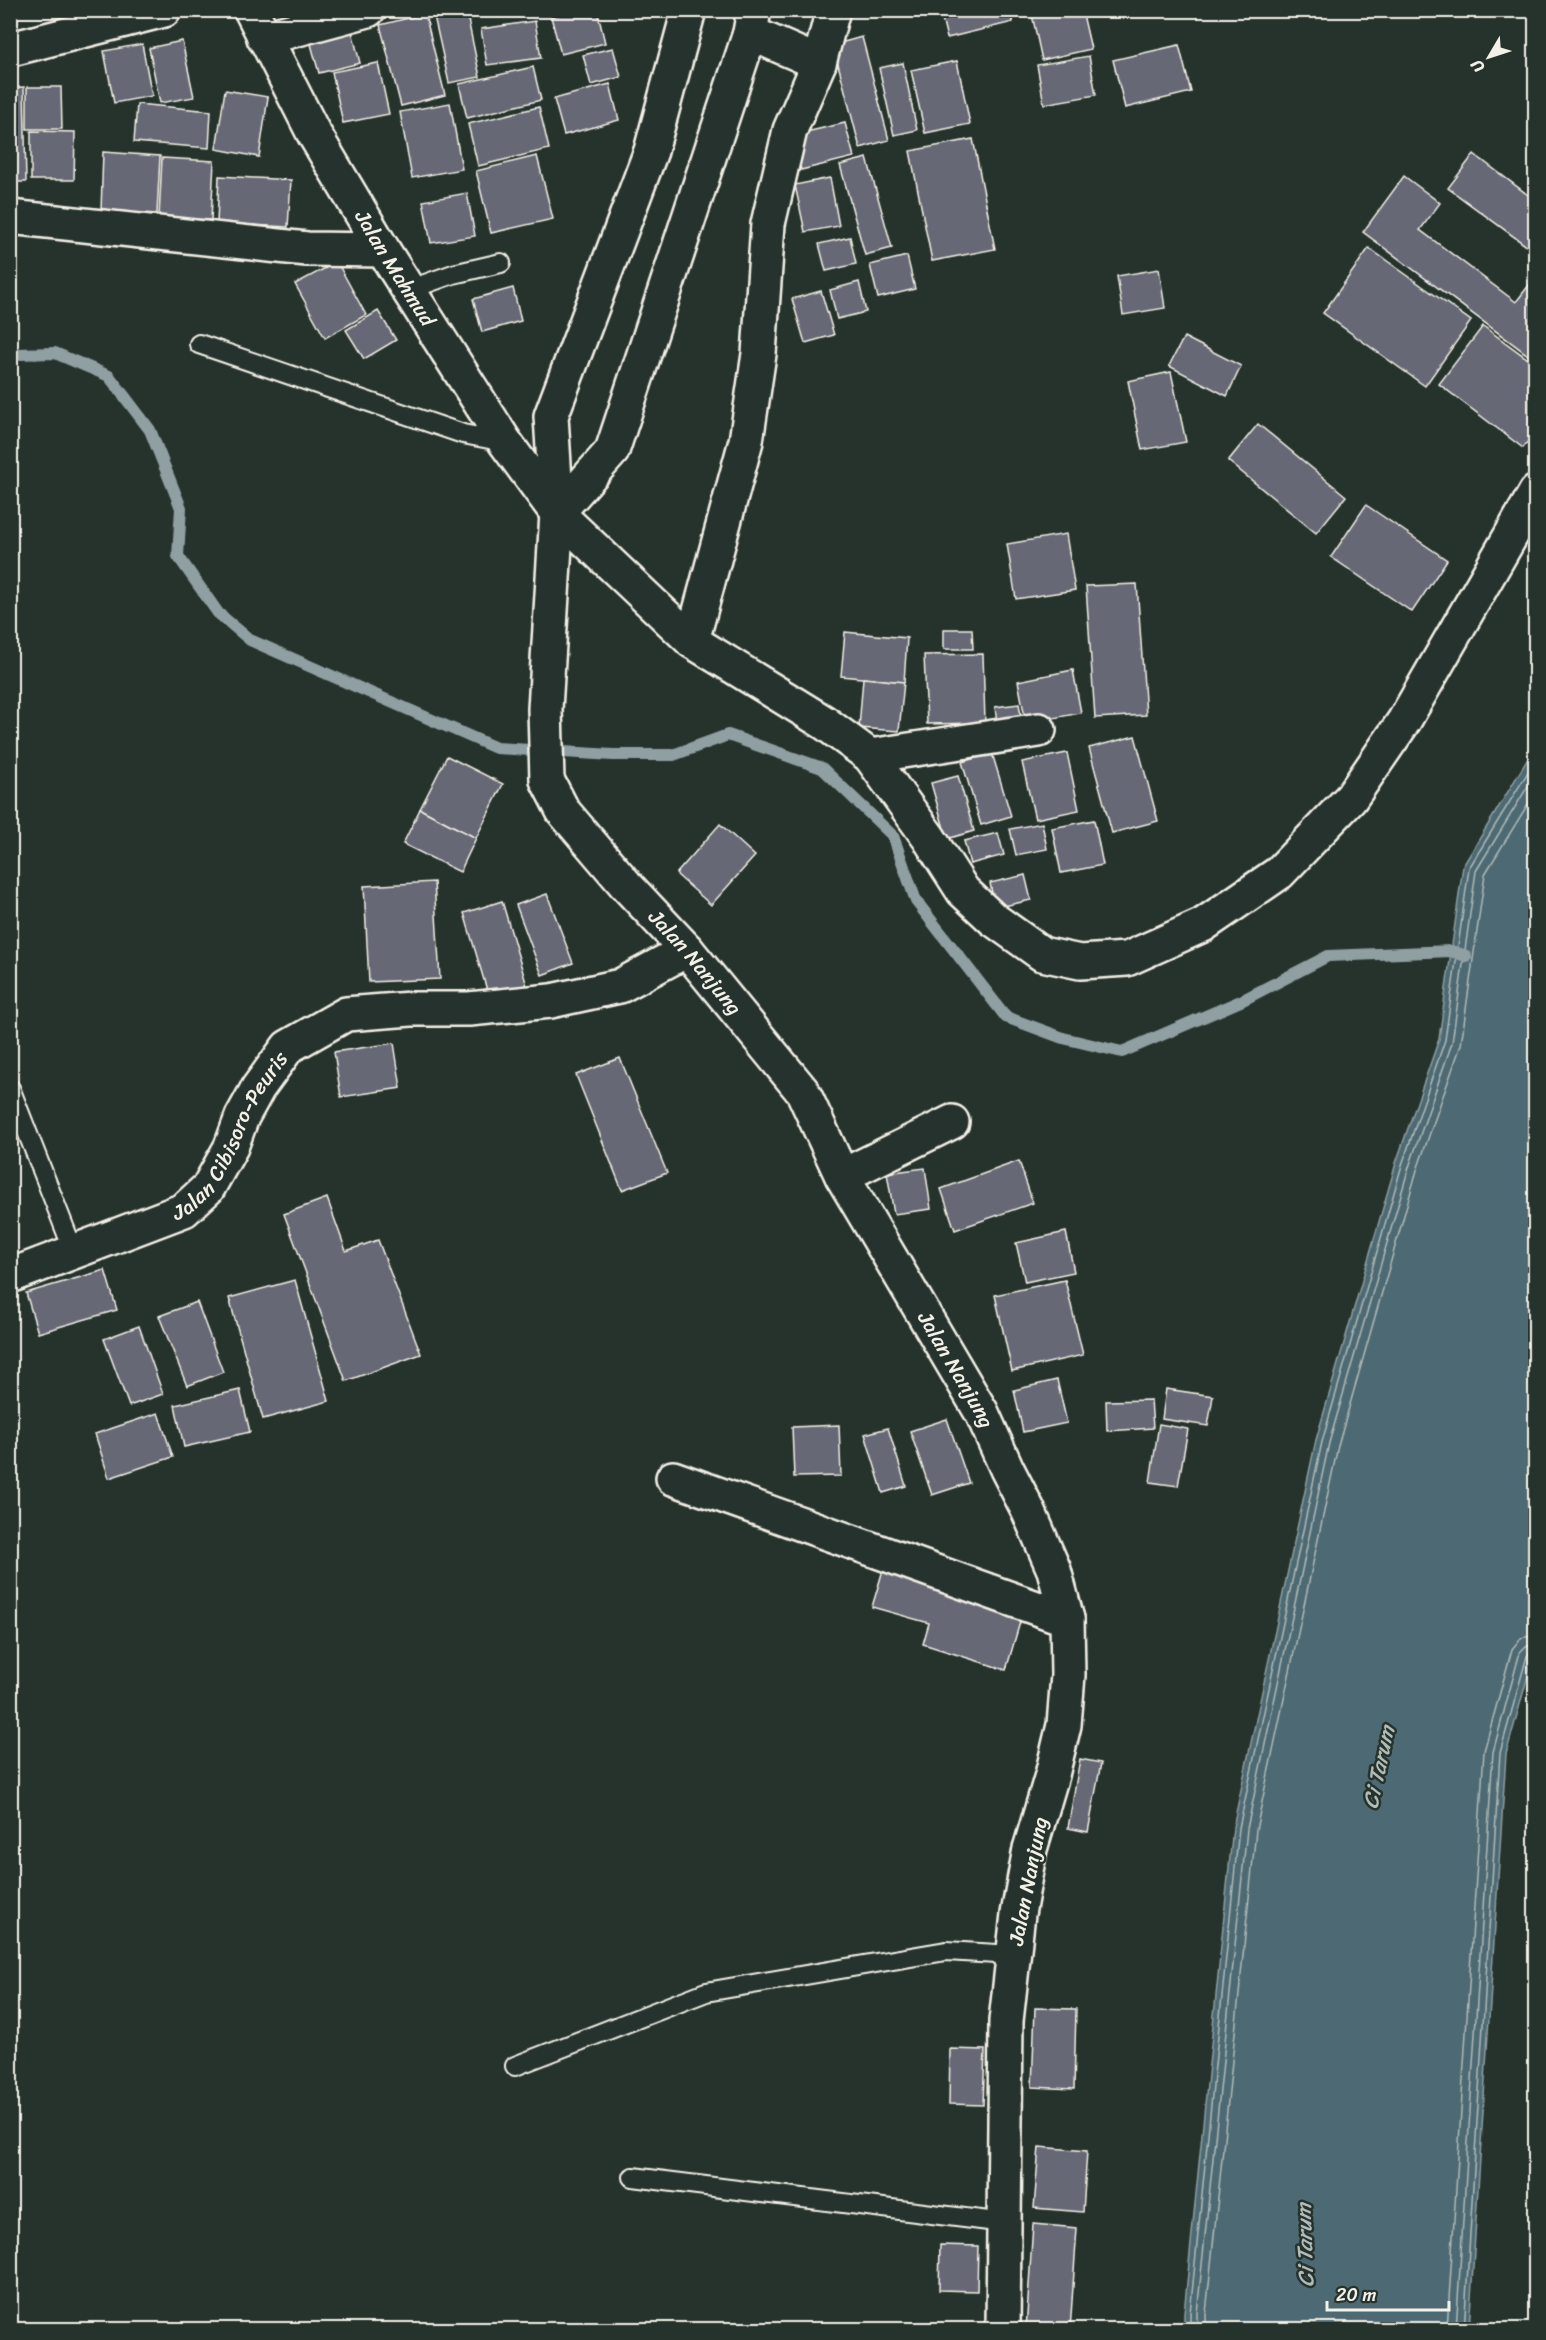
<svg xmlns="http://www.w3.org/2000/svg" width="1546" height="2340" font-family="Sriracha,sans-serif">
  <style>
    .water { fill: #4d6973; stroke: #909fa2; stroke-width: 1.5 }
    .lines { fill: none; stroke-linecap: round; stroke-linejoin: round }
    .shore { stroke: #b1bbb9; stroke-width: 1.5 }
    .stream { stroke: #909fa2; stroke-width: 12 }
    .building { fill: #666875; stroke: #f4f1e8; stroke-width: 1.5 }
    .service-casing { stroke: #f4f1e8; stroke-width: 22 }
    .minor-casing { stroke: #f4f1e8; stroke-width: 38 }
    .tertiary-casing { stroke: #f4f1e8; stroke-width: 38 }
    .secondary-casing { stroke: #f4f1e8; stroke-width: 38 }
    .service { stroke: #26332d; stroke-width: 18 }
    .minor { stroke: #26332d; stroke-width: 33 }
    .tertiary { stroke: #26332d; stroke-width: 33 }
    .secondary { stroke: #26332d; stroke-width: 33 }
    .labels { text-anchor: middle; stroke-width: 5; stroke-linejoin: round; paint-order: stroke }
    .street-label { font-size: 21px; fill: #f4f1e8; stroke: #26332d }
    .water-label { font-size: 22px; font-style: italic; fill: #b1bbb9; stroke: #26332d }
  </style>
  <rect width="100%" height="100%" fill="#26332d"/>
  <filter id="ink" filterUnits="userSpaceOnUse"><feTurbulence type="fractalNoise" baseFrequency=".0167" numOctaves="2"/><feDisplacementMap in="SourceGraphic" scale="12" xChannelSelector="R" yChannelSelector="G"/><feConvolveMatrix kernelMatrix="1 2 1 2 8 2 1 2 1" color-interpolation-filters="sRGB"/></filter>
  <g filter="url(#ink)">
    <path class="water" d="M1535,747L1536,1647L1506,1754L1469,2329H1184V2313L1233,1827L1316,1440L1396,1163L1439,1039L1463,866Z"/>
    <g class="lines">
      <g class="shore">
        <path d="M1190,2330V2313L1239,1828L1322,1442L1402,1165L1445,1040L1469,868L1536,759"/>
        <path d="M1197,2330V2313L1247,1829L1329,1443L1409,1167L1452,1043L1476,871L1536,773"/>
        <path d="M1206,2330V2313L1256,1830L1338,1446L1417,1170L1461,1045L1485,874L1536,791"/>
        <path d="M1447,2330L1484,1751L1512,1649L1521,1638L1536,1635"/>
        <path d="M1456,2330L1493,1752L1520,1652L1526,1646L1536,1644"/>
        <path d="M1464,2330L1500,1753L1527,1656L1530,1652L1536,1651"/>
      </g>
      <path class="stream" d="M10,361L18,354L55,353L109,376L150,430L181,508L178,556L218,613L250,640L496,748L613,755H673L728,735L822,768L893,836L916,901L1006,1017L1063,1038L1122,1052L1243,1000L1328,956L1451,951L1466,956"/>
    </g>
    <g class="building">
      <path d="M10,10H16L18,23L10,24Z"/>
      <path d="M459,10H466L480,77L449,83L434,16Z"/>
      <path d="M478,10H503L480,17Z"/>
      <path d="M577,10H597L605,43L561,54L551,17Z"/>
      <path d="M940,10H1010L1013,22L947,38Z"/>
      <path d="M1031,10H1082L1091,49L1042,60Z"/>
      <path d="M425,14L445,95L401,106L380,25Z"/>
      <path d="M535,21L541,58L487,65L481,29Z"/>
      <path d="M351,27L360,63L319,73L309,37Z"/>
      <path d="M862,37L889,140L860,148L833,45Z"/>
      <path d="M182,41L194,97L160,103L149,48Z"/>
      <path d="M142,44L152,96L114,103L104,51Z"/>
      <path d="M1179,45L1191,92L1125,108L1113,60Z"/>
      <path d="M613,48L621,77L591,85L583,55Z"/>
      <path d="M1089,56L1096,95L1044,104L1037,65Z"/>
      <path d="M957,61L970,124L925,133L911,70Z"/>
      <path d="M378,63L389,114L343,123L332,72Z"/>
      <path d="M903,63L917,130L894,135L879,68Z"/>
      <path d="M533,67L541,100L467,118L459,84Z"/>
      <path d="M610,84L619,120L564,135L554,99Z"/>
      <path d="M24,87L26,182H10V88Z"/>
      <path d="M27,87H61L62,129H27Z"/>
      <path d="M225,90L268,97L259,157L216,149Z"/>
      <path d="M450,103L462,169L412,178L400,112Z"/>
      <path d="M137,104L211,111L209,148L134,142Z"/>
      <path d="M539,107L549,149L478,166L468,124Z"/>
      <path d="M845,123L854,157L801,170L793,135Z"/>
      <path d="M31,131L75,132L74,180H31Z"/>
      <path d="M973,139L995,249L932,261L910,151Z"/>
      <path d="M103,152L160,156L157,214L101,211Z"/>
      <path d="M1474,154L1536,201V253L1448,188Z"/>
      <path d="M537,156L553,219L491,233L476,171Z"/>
      <path d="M162,158L214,161L211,220L159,217Z"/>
      <path d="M867,158L892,248L865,255L840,165Z"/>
      <path d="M219,176L291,180L288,227L217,223Z"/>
      <path d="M1404,176L1440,203L1420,230L1516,302L1536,276V361L1363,232Z"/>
      <path d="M830,178L839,226L805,232L795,185Z"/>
      <path d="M467,193L475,236L431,243L423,201Z"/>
      <path d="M850,237L856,264L826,271L819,244Z"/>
      <path d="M1369,248L1471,321L1425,386L1323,313Z"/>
      <path d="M907,256L915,289L878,298L870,265Z"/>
      <path d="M337,262L366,315L325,338L295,284Z"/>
      <path d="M1159,269L1165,308L1123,315L1117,276Z"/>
      <path d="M859,282L866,312L837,319L830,290Z"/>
      <path d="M513,288L521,321L482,332L473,299Z"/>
      <path d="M821,291L834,335L805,343L792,299Z"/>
      <path d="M378,311L396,340L364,359L346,330Z"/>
      <path d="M1483,326L1536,365V431L1523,448L1439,384Z"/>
      <path d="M1184,337L1241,366L1227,396L1169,366Z"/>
      <path d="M1171,372L1186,442L1142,450L1128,381Z"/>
      <path d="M1258,424L1346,496L1316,533L1228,461Z"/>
      <path d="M1366,505L1447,560L1412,612L1331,557Z"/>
      <path d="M1066,534L1075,590L1016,599L1007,544Z"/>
      <path d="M1137,584L1146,715L1095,718L1086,586Z"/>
      <path d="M944,629H972L973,649H944Z"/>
      <path d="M845,632L907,638L904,682L841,676Z"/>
      <path d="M983,654L985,723L927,724L924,655Z"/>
      <path d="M1073,670L1081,713L1026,723L1018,681Z"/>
      <path d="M863,678L904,682L899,731L859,728Z"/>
      <path d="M1019,704L1023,727L998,731L995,707Z"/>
      <path d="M1135,736L1158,821L1112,833L1089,748Z"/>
      <path d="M992,753L1011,816L981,825L962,762Z"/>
      <path d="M1067,753L1079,810L1035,819L1022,762Z"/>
      <path d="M447,756L503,784L476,838L420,809Z"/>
      <path d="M958,776L974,831L947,839L931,783Z"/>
      <path d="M420,809L476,838L460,872L403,844Z"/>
      <path d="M1094,820L1103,865L1061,873L1052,828Z"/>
      <path d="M1042,823L1047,849L1016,855L1010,829Z"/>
      <path d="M720,824L755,856L711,905L676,874Z"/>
      <path d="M998,833L1004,855L970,864L964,841Z"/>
      <path d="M1025,875L1031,900L995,908L990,883Z"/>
      <path d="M434,882L440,979L369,982L364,886Z"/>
      <path d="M547,894L573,963L542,975L516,905Z"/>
      <path d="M502,901L527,986L489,997L464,913Z"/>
      <path d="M394,1043L401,1088L341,1097L334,1052Z"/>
      <path d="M620,1058L667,1173L622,1190L576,1075Z"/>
      <path d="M1019,1161L1033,1203L955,1230L941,1189Z"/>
      <path d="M925,1168L931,1209L894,1214L887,1173Z"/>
      <path d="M327,1198L346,1251L378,1240L421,1354L346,1381L284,1214Z"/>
      <path d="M1066,1232L1074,1272L1025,1282L1016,1243Z"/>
      <path d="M105,1270L117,1310L38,1333L26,1293Z"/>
      <path d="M295,1280L329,1401L263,1419L229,1298Z"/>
      <path d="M1065,1280L1083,1355L1012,1371L995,1295Z"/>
      <path d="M197,1302L223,1372L187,1386L159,1316Z"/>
      <path d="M139,1326L163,1394L129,1406L104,1339Z"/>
      <path d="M1057,1380L1067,1423L1023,1432L1014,1390Z"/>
      <path d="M1166,1389L1213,1396L1208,1426L1162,1419Z"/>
      <path d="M240,1390L250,1432L184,1447L175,1405Z"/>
      <path d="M1151,1400L1153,1428L1107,1431L1106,1401Z"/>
      <path d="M158,1413L173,1457L109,1478L95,1434Z"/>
      <path d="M947,1419L969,1483L932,1495L910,1431Z"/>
      <path d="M1159,1424L1188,1429L1178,1486L1150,1482Z"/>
      <path d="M839,1425L841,1476L794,1477L792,1427Z"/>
      <path d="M888,1428L906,1486L883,1493L865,1434Z"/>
      <path d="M883,1570L1023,1612L1006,1670L923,1644L929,1623L872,1607Z"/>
      <path d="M1080,1759L1101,1763L1088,1832L1068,1828Z"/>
      <path d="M1035,2008L1076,2009L1074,2089L1032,2087Z"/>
      <path d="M950,2049L985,2050L983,2105L949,2104Z"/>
      <path d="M1039,2147L1087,2151L1083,2212L1034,2208Z"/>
      <path d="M1033,2224L1077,2228L1070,2330H1026Z"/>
      <path d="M940,2245L978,2246L977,2291L939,2290Z"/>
    </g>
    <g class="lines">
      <defs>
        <g id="service">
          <path d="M408,290L453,274L501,263"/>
          <path d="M199,344L463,434L505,442"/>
          <path d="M10,1088L74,1252"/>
          <path d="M515,2066L706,1992L946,1951L1014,1955"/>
          <path d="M633,2177L1005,2223"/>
        </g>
        <g id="minor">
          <path d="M750,33L819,63"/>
          <path d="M264,38L368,10"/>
          <path d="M15,48L164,10"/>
          <path d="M10,217L307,249L383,250"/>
          <path d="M557,513L692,641L825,723L870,756L929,838L963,891L993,919L1042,954L1080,962L1127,959L1203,925L1279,873L1351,798L1404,721L1536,492"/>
          <path d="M692,641L746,441L759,354L768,224L790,130L819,63L833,10"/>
          <path d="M870,756L1039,730"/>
          <path d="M842,1176L952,1122"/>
          <path d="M673,1478L1067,1619"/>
        </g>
        <g id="tertiary">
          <path id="s1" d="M251,10L313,132L383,250L505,442L557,513"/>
          <path id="s2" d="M10,1276L184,1210L208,1188L231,1147L242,1117L258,1088L288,1047L346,1014L411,1009H469L551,1001L620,986L687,950"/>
        </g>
        <g id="secondary">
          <path id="s3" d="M689,10L651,151L551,416L557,513L545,709L547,780L563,811L626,885L687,950L803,1092L842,1176L982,1413L1007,1469L1028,1510L1054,1570L1067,1619L1068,1675L1064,1725L1052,1775L1030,1849L1018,1914L1006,2021L1003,2330"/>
          <path d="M557,513L612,451L750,33L754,10"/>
        </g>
      </defs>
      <use href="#service" class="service-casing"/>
      <use href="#minor" class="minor-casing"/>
      <use href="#tertiary" class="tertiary-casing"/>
      <use href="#secondary" class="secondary-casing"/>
      <use href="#service" class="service"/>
      <use href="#minor" class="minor"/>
      <use href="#tertiary" class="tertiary"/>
      <use href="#secondary" class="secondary"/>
    </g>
  </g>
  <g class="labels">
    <g class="street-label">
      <text dy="7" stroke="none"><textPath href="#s1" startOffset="296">Jalan Mahmud</textPath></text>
      <text dy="7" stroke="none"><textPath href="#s3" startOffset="1030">Jalan Nanjung</textPath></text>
      <text dy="7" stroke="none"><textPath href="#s2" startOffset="274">Jalan Cibisoro-Peuris</textPath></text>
      <text dy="7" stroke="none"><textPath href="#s3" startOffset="1516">Jalan Nanjung</textPath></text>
      <text transform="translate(1028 1881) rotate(-79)" y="7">Jalan Nanjung</text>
    </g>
    <g class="water-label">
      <text transform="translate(1378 1767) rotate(-78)" y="8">Ci Tarum</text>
      <text transform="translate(1304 2245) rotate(-92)" y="8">Ci Tarum</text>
    </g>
  </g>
  <rect width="1546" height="2340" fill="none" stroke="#26332d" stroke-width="36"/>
  <rect x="18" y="18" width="1510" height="2304" fill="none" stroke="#f4f1e8" stroke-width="2" filter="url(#ink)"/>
  <g transform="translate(1489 57) rotate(231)" stroke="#26332d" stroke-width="4.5" paint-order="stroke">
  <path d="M0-4.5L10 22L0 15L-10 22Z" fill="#f4f1e8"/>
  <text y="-9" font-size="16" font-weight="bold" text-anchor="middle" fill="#f4f1e8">U</text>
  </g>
  <path d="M1327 2301v9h122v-9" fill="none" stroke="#f4f1e8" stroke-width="3"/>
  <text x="1336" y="2301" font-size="18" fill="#f4f1e8" stroke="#26332d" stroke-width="4.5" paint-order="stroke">20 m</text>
</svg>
